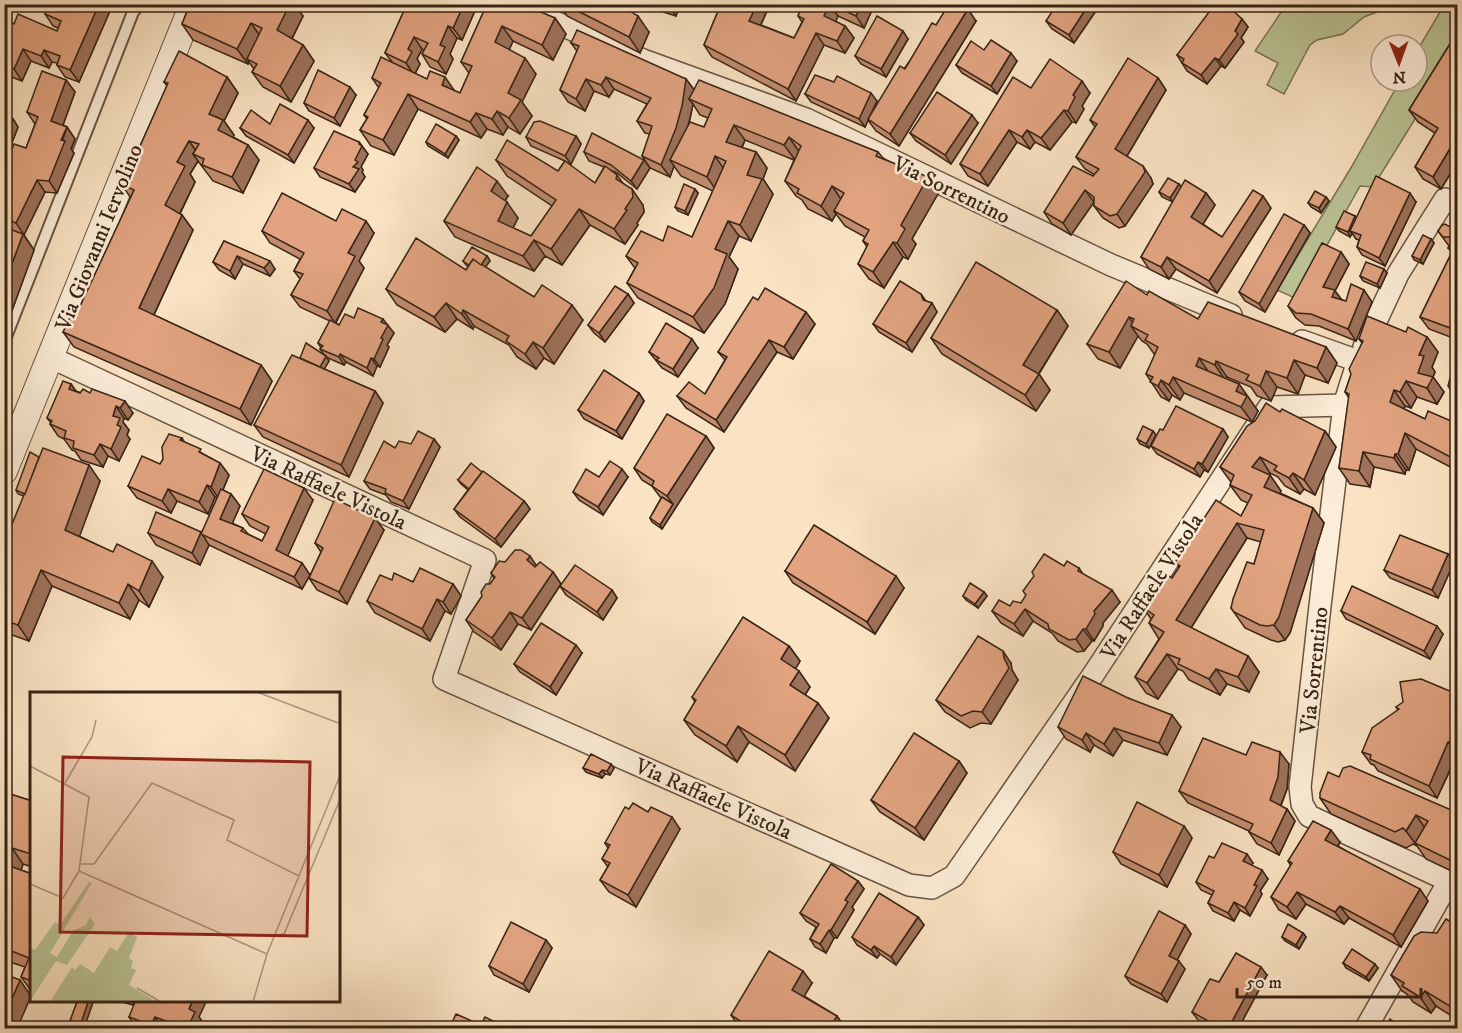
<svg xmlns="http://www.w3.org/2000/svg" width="1462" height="1033" font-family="'IM FELL DW Pica',serif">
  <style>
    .green { fill: #bbc496; stroke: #7a7456; stroke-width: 1.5 }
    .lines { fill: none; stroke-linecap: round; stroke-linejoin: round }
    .service-casing { stroke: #685441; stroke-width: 14 }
    .minor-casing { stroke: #685441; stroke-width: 24 }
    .tertiary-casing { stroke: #685441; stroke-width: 28 }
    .service { stroke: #fcedd8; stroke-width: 10 }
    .minor { stroke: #fcedd8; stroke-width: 21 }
    .tertiary { stroke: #fcedd8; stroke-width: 26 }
    .wall { fill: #c28c6e; stroke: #382416; stroke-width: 1.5; fill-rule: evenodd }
    .shaded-wall { fill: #9e725a; stroke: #382416; stroke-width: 1.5 }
    .building { fill: #e1a380; stroke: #382416; stroke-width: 1.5 }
    .labels { text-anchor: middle; stroke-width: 5; stroke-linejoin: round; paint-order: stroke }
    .street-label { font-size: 22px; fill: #382416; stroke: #fcedd8 }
    .inset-road { fill: none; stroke: #ac977e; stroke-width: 1.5 }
    .view { fill: #8f2418; fill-opacity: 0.15; stroke: #8f2418; stroke-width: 3 }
    .inset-edge { fill: none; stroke: #382416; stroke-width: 3 }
  </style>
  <rect width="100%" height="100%" fill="#fae3c3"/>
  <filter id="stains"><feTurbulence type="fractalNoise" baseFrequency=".00333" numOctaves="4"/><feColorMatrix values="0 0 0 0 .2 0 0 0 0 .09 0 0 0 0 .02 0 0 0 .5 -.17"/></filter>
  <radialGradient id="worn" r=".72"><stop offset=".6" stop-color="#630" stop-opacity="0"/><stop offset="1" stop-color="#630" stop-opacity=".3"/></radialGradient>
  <g class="green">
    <path d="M1286,5V4L1387,5L1385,9L1364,17L1343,34L1317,40L1310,45L1284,94L1267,85L1278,63L1255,51Z"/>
    <path d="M1444,5H1457V51L1373,187L1360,186L1297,299L1277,290L1352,166L1400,81H1417V51Z"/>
  </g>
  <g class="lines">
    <defs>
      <path id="service" d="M4,342L133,12L140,4"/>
      <g id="minor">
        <path d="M513,4L643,60L806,119L1111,265L1231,315"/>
        <path d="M1302,341L1358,361L1344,405L1320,606L1300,787L1302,804L1309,816L1458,885"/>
        <path d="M1364,347L1398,274L1445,199L1458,204"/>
        <path d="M50,357L485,560L444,679L909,885L932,888L954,876L1093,675L1269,407L1344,405"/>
        <path d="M1366,1028L1449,881"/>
      </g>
      <path id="tertiary" d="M4,471L193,4"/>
    </defs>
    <use href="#service" class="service-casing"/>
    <use href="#minor" class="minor-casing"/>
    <use href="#tertiary" class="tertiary-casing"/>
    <use href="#service" class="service"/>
    <use href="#minor" class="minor"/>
    <use href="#tertiary" class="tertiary"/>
  </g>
  <g class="wall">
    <path d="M48,4H113L79,82L65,77L57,65V63L52,62L49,68L31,61L22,81L4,74V19L14,24L57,31L58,28L53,26L45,14Z"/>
    <path d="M190,4H297L296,6L303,16L292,39L303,45L314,61L291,102L263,87L252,72L254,69L249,62L248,64L193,40L182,24Z"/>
    <path d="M386,4H399L396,10Z"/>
    <path d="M407,4H478L462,40L457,38L450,54L453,59L446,74L430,67L422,54L424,50L422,49L417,59L420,64L415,74L460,93L469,73L461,62L487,4L555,18L566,34L553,60L513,41L509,50L536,74L522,102L532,116L520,134L508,127L503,135L487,129L481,138L418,109L394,155L371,146L360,130L367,119L364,115L379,88L372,78L392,62L385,53Z"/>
    <path d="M559,4H619L649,32L640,53L567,16Z"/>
    <path d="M638,4H684L683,7L680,5L676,16Z"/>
    <path d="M721,4H770L761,25L794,38L802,22L798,16L803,4H868L872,10L864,28L838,16L835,21L845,26L854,38L845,53L824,45L796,101L712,57L704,45Z"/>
    <path d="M1100,5L1074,43L1052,29L1046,21L1060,10Z"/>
    <path d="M1226,10L1242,19L1248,27L1241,38L1244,42L1225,68L1221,66L1207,84L1187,71L1177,55Z"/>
    <path d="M976,21L899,146L876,131L868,120L865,127L811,102L805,94L877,101L871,114L936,25Z"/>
    <path d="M1458,31V161L1441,189L1423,179L1415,167L1435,133L1418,122L1409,110Z"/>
    <path d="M908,39L886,77L861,64L855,56Z"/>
    <path d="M571,43L686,79L694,90L878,152L883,158L939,192L912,239L916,244L908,259L903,257L884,288L869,279L858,264L867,247L863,241L865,237L845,226L836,214L832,221L808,209L802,200L796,196L785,181L794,160L745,140L742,148L756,152L767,168L763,179L773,194L751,241L739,236L729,257L738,269L725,304L704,333L638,298L627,283L635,268L626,256L663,241L692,237L713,191L681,176L674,166L670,177L650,168L642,156L650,134L645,133L637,121L647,104L614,89L609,97L594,91L585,111L568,102L560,90L577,51ZM693,104L700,115L708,118L704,127L689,124Z"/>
    <path d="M984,50L1017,61L997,94L962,73L956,65Z"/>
    <path d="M227,77L238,93L224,121L234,135L233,137L248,145L259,160L243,193L213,181L198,161L190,174L195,182L180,214L182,215L193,230L154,315L261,365L272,381L251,425L74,347L63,332L76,315L131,198L121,184L122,183L120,180L136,155L167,86L164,82Z"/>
    <path d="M1158,78L1166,90L1127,156L1151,178L1153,184L1125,226L1119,228L1103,218L1094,206V202L1071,235L1052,224L1044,212L1095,175L1085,169L1076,157L1095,127L1090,120Z"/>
    <path d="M66,80L75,92L63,125L67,127L75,139L71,149L74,153L57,193L45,192L24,235L34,250L10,316L4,314V193L7,187L4,184V167L26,148L35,124L27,112Z"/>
    <path d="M1031,88L1090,93L1082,106L1084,109L1076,123L1072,122L1050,150L1035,142L1030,149L1017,142L988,186L968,176L960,164Z"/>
    <path d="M356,95L340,126L309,111L304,103Z"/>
    <path d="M4,116L13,119L18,127L11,145L4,142Z"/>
    <path d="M978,123L951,164L916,141L910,133Z"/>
    <path d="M240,128H314L294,163L246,136Z"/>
    <path d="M456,136L459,140L448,158L428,146L426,142Z"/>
    <path d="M576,136L581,144L571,164L565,162L595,183L604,167L589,161L584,152L650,168L637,189L617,173L608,169L617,175L622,182L643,205L644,212L637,223L638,225L625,244L590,225L562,265L545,256L534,271L455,237L444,221L508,196L505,201L518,218L513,228L531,236L552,206L507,176L496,160L558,171L565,161L531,146L526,137Z"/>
    <path d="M359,142L368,154L361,167L363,170L362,172L365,177L355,192L320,177L314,168Z"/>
    <path d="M1179,184L1181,187L1206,193L1215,205L1203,224L1222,237L1271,208L1217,293L1176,269L1169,279L1149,269L1141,257L1173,202L1162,197L1159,192Z"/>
    <path d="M695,189L698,193L688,215L678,211L675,207Z"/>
    <path d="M1326,197L1329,201L1321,213L1311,207L1308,203Z"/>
    <path d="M1416,202L1385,266L1362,255L1357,247L1359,240L1356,239L1352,233L1350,237L1339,231L1336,227L1356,218Z"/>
    <path d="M1458,217V340L1429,329L1420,317L1452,252L1448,248L1449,246L1438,231L1452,228Z"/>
    <path d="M336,221L374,233L359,261L364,268L336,323L339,325L354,318L387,325L394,333L387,345L389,347L380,367L377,366L373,376L346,362L344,365L326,357L329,361L324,369L375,391L383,403L349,477L263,437L254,425L300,358L325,356L320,349L321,348L318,343L330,321L300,307L291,295L300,279L294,271L300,259L270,243L262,231Z"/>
    <path d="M1304,225L1310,233L1265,312L1245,301L1239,292Z"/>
    <path d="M1431,239L1434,243L1423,264L1414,260L1412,256Z"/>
    <path d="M224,241L275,269L270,276L243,264L235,279L219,270L213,262Z"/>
    <path d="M1341,252L1349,264L1335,291L1342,300L1346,301L1372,302L1356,341L1319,326L1305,325L1296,318L1288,306Z"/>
    <path d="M487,256L490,261L485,267L534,297L583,320L554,364L544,358L536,369L517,357L509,345L474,326L473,329L457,319L445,332L397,305L386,289L466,270L468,266L466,265L463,261Z"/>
    <path d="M1387,273L1380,288L1363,281L1360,276Z"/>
    <path d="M628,294L634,303L605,342L594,333L588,325Z"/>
    <path d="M921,294L926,301L932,303L937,312L912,352L879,332L873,324Z"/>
    <path d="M1147,295L1198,319L1326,347L1337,363L1328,383L1305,375L1298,394L1277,387L1271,401L1257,396L1251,387L1227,377L1226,379L1239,384L1258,411L1252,422L1280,412L1325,431L1336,447L1315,495L1304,489L1300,494L1285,486L1278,477L1270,473L1269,474L1281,491L1280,493L1313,508L1324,523L1290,633L1285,640L1278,642L1271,640L1245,628L1231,608L1254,564L1261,542L1247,538L1191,628L1248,656L1259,672L1249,692L1227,684L1220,695L1189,680L1183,671L1178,669L1158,699L1146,693L1135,677L1159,639L1149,623L1151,619L1144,608L1154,592L1151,588L1172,578L1179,568L1175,562L1241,516L1248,503L1241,500L1230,485L1231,482L1220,467L1252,422L1184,393L1180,400L1172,395L1169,401L1161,397L1146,374L1155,355L1147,344L1142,341L1138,336L1120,368L1098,359L1087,344Z"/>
    <path d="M758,300L815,324L793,359L777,352L724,432L686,408L677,396L705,394L725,360L718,352Z"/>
    <path d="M1057,310L1068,326L1039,374L1050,390L1036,411L942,354L931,338Z"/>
    <path d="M1406,332L1427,337L1438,352L1432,367L1435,372L1433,377L1444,392L1437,404L1417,397L1411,408L1405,406L1404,409L1425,419L1458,424V471L1416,449L1409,470H1406L1405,474L1374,467L1370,487L1350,484L1339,468L1349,398L1345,392L1362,343L1359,339Z"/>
    <path d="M698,348L678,377L662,368L649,352Z"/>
    <path d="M71,384L76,391L133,413L128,420L124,418L123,422L129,430L127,435L130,439L119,461L108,456L103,467L81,460L75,451L72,450L64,439L58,436L50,424L51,423L47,418Z"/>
    <path d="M639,393L644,401L622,439L584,419L578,410Z"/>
    <path d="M1223,429L1228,437L1208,472L1204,470L1200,477L1157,454L1151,446L1163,430Z"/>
    <path d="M1153,431L1156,435L1149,448L1140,444L1137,439Z"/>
    <path d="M706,436L714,448L662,529L652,522L650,518L661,498L652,486L642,480L634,468Z"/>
    <path d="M182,438L185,443L205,455L220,463L229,475L223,490L231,494L240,506L232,523L243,528L248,534L262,541L266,534L250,526L242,514L313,500L287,556L302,563L310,575L302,589L209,545L200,565L156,545L148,533L201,532L202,533L217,498L215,497L208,514L177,501L171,513L137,498L128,486L160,464Z"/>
    <path d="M434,439L440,447L409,509L391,502L386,495L370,489L364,481L395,448Z"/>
    <path d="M39,457L100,481L79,536L163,577L149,607L139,600L130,619L52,586L29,641L4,632V544L24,496L18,494L16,490Z"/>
    <path d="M599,477H628L603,515L579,500L573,492Z"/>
    <path d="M458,480L524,501L530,509L501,547L460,517L454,509L468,490L461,484Z"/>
    <path d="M375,518L384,530L347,604L317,590L309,578L321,552L315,543Z"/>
    <path d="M1448,554L1454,562L1438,598L1390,578L1384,570Z"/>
    <path d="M505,562L537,565L553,572L561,584L531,630L518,624L501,650L474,632L466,620L494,579L491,573Z"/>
    <path d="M1064,566L1079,568L1083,574L1120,602L1103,623V626L1094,641H1092L1084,651L1077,652L1058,641L1052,633L1033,621L1023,636L1001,623L992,611L1021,603Z"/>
    <path d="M785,571L904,588L875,634L793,583Z"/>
    <path d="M392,580L453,584L461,596L451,614L445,611L430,641L375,613L367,601Z"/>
    <path d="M560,586L612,590L617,598L603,620L566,595Z"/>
    <path d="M984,592L987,596L978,608L966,600L963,596Z"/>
    <path d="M1341,611L1443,634L1430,659L1346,619Z"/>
    <path d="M789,646L800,661L795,669L810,687L805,695L829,718L795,771L749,742L737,762L695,735L684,720L695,702L692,697Z"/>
    <path d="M582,653L556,695L520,672L514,664Z"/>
    <path d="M1011,663L1012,670L1018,680L991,724L981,723L970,728L945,712L936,700Z"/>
    <path d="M1452,692L1458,699V754L1437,798L1378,771L1374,765L1371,764L1362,752L1398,710L1396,707Z"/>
    <path d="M1128,698L1181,727L1167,755L1123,740L1113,756L1094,745L1090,752L1066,739L1058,727Z"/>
    <path d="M1246,755L1289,764L1287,789L1281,806L1287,809L1295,821L1279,855L1257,844L1249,832V831L1188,803L1179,791Z"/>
    <path d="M959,761L967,773L924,840L880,812L871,800Z"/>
    <path d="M611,764L614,768L610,775L605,774L602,778L586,772L583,768Z"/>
    <path d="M1339,777L1458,813V874L1426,859L1417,846L1413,844L1406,848L1331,814L1320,798Z"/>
    <path d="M4,792L32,801V867L23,864L21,870L32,874V992L21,977L25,967L4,960Z"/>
    <path d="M629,809L680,829L636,907L609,892L600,880L608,867L602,859L608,848L605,843Z"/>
    <path d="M1184,826L1192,838L1167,887L1121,864L1113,852Z"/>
    <path d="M1340,842L1338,846L1428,901L1401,947L1349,918L1344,924L1306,904L1296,919L1279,910L1271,897L1291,866L1288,861Z"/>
    <path d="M1214,858L1253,863L1251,865L1268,879L1260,891L1262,894L1250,916L1240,910L1234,921L1213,911L1208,903L1212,895L1201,890L1196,882Z"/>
    <path d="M858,881L864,889L852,907L854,910L837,938H834L826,953L815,947L810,939L816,927L806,921L800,913Z"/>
    <path d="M918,917L924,925L896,965L880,954L877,958L857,945L852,937Z"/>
    <path d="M1185,925L1191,934L1177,960L1185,969L1167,1002L1131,984L1125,976Z"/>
    <path d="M1458,926V1020L1436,1006L1431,1013L1413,1002L1407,994L1402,991L1391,975L1437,933Z"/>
    <path d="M1303,933L1306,937L1299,949L1285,941L1282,937Z"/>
    <path d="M546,940L552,948L529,992L494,975L489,966Z"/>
    <path d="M1343,963L1378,968L1369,981L1346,968Z"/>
    <path d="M1267,975L1238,1029H1213L1198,1020L1192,1012L1219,982Z"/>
    <path d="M812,983L804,996L837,1016L845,1028V1029H741L739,1027L731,1015Z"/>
    <path d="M77,1002H93L84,1028L73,1025L70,1021Z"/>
    <path d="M122,1002H134L133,1005Z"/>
    <path d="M129,1017H199L204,1024L202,1029H137Z"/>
  </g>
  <g class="shaded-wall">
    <path d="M99,4H113L79,82L70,70Z"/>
    <path d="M288,4H297L296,6L303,16L288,46L277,30Z"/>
    <path d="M393,4H399L396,10Z"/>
    <path d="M464,4H478L462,40L453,28Z"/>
    <path d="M667,4L680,5L676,16Z"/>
    <path d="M757,4H770L757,33L749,21Z"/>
    <path d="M829,4L838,16L833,28L824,16Z"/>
    <path d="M861,4H868L872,10L864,28L856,16Z"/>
    <path d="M1089,4L1100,5L1074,43L1069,35Z"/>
    <path d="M968,9L976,21L899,146L890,134Z"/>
    <path d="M638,16L649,32L640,53L629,37Z"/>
    <path d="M555,18L566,34L553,60L542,45Z"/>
    <path d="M1242,19L1248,27L1241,38L1244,42L1225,68L1219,60Z"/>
    <path d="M251,23L262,39L247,59L249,62L248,64L237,49Z"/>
    <path d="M448,26L457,38L450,54L453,59L446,74L438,62L440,45Z"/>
    <path d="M502,26L513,41L506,57L495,42Z"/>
    <path d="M845,26L854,38L845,53L837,41Z"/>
    <path d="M903,31L908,39L886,77L881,69Z"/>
    <path d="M816,33L824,45L796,101L788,89Z"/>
    <path d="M414,37L422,49L417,59L420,64L414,75L406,63L408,49Z"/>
    <path d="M303,45L314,61L291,102L280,86Z"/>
    <path d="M23,49L31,61L22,81L14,69Z"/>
    <path d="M44,50L52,62L49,68L41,56Z"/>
    <path d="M1011,53L1017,61L997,94L991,86Z"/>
    <path d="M525,58L536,74L522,102L532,116L520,134L509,118L508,93Z"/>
    <path d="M1215,58L1221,66L1207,84L1201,75Z"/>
    <path d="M227,77L238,93L224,121L234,135L229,145L218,130L209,114Z"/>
    <path d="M445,77L456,93L442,85Z"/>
    <path d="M606,77L614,89L609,97L601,85Z"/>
    <path d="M1158,78L1166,90L1124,161L1115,149Z"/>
    <path d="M586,79L594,91L585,111L576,99Z"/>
    <path d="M686,79L695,91L689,99L693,104L690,118L684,140L670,160L674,166L670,177L661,165Z"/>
    <path d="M66,80L75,92L60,133L51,121Z"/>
    <path d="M1082,81L1090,93L1082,106L1084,109L1076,123L1068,111L1073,95Z"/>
    <path d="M350,87L356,95L340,126L334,118Z"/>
    <path d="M871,93L877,101L865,127L859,119Z"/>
    <path d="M408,94L418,109L394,155L383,140Z"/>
    <path d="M1064,110L1072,122L1050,150L1041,138Z"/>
    <path d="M497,111L508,127L503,135L492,119Z"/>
    <path d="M476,113L487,129L481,138L470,122Z"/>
    <path d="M972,115L978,123L951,164L945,155Z"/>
    <path d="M13,119L18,127L11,145L5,137Z"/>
    <path d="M308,120L314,128L294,163L288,155Z"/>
    <path d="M734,125L745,140L737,158L726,142Z"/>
    <path d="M67,127L75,139L71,149L74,153L57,193L49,181Z"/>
    <path d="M1009,130L1017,142L988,186L980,174Z"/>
    <path d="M1027,130L1035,142L1030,149L1022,137Z"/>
    <path d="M1458,135V161L1441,189L1433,177Z"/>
    <path d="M456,136L459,140L448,158L445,154Z"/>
    <path d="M576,136L581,144L571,164L565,156Z"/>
    <path d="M789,137L800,153L795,160L784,145Z"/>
    <path d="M189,141L200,156L193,154L198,161L190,174L195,182L176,221L165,205L177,162Z"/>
    <path d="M359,142L368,154L361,167L363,170L362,172L365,177L355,192L349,184Z"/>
    <path d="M248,145L259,160L243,193L232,177Z"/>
    <path d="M756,152L767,168L763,179L773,194L751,241L740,225L747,175Z"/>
    <path d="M715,156L726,172L718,193L707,177Z"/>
    <path d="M644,160L650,168L637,189L631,181Z"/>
    <path d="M1143,166L1151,178L1153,184L1125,226L1117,214Z"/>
    <path d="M928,177L939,192L912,239L916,244L908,259L897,243L901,225Z"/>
    <path d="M37,180L45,192L24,235L16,223Z"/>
    <path d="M497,181L508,196L501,207L491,191Z"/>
    <path d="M1179,184L1182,188L1173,203L1170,198Z"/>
    <path d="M832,186L843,202L834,211L836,214L832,221L821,206Z"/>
    <path d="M632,189L643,205L644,212L637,223L638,225L625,244L614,229L625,209Z"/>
    <path d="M695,189L698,193L688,215L685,211Z"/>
    <path d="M1085,190L1094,202L1071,235L1063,223Z"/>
    <path d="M1206,193L1215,205L1200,229L1191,217Z"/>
    <path d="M1410,193L1416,202L1385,266L1379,258Z"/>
    <path d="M1263,196L1271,208L1217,293L1209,281Z"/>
    <path d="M1326,197L1329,201L1321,213L1319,208Z"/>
    <path d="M507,202L518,218L509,236L498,221Z"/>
    <path d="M579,209L590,225L562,265L551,249Z"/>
    <path d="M182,215L193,230L150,323L139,308Z"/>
    <path d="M1355,216L1358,221L1350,231L1352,234L1350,237L1348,232Z"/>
    <path d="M366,221L374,233L359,261L364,268L335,323L327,311L348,253Z"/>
    <path d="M728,221L739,236L729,257L738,269L725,304L704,333L693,317L715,249Z"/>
    <path d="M1304,225L1310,233L1265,312L1259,304Z"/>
    <path d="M23,234L34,250L10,316L4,309V285Z"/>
    <path d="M1431,239L1434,243L1423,264L1420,260Z"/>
    <path d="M534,240L545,256L534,271L523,256Z"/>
    <path d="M893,242L903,257L884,288L873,272Z"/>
    <path d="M1341,252L1349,264L1335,291L1344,303L1340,309L1323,287Z"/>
    <path d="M237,256L243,264L235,279L230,271Z"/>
    <path d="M487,256L490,261L481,273L478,269Z"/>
    <path d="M1167,257L1176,269L1169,279L1161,267Z"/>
    <path d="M270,261L275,269L270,276L264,268Z"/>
    <path d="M1384,269L1387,273L1380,288L1377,284Z"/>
    <path d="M1364,290L1372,302L1356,341L1348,329Z"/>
    <path d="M628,294L634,303L605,342L599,333Z"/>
    <path d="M446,303L457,319L445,332L434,317Z"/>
    <path d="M932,303L937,312L912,352L906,343Z"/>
    <path d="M572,305L583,320L554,364L543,348Z"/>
    <path d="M463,310L474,326L473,329L462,314Z"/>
    <path d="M1057,310L1068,326L1034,381L1023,365Z"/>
    <path d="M806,312L815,324L793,359L784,347Z"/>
    <path d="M1129,317L1137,329L1131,326L1138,336L1120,368L1109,352Z"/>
    <path d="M383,319L394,333L387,345L389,347L380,367L374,359L381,338V322Z"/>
    <path d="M1427,337L1438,352L1432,367L1435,372L1433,377L1444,392L1437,404L1427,388L1418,373L1419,355Z"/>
    <path d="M692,339L698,348L678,377L673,369Z"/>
    <path d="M769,340L777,352L724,432L716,420Z"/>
    <path d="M533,342L544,358L536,369L525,354Z"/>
    <path d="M1326,347L1337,363L1328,383L1317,368Z"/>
    <path d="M340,354L346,362L344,365L339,357Z"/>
    <path d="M326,356L329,361L321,375L318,371Z"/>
    <path d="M371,358L377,366L373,376L367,368Z"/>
    <path d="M1199,358L1210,374L1196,366Z"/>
    <path d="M1294,360L1305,375L1298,394L1287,378Z"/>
    <path d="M1216,361L1227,377L1225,380L1215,365Z"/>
    <path d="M261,365L272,381L251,425L240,409Z"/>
    <path d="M1266,371L1277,387L1271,401L1260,386Z"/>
    <path d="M1039,374L1050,390L1036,411L1025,395Z"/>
    <path d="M1173,377L1184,393L1180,400L1169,385Z"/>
    <path d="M1161,380L1172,395L1169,401L1158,386Z"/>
    <path d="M1406,381L1417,397L1411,408L1400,392Z"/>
    <path d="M71,384L79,396L69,389Z"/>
    <path d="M1239,384L1258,411L1252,422L1241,407L1236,391Z"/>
    <path d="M1394,390L1405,406L1400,418L1390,402Z"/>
    <path d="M375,391L383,403L349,477L341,465Z"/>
    <path d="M639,393L644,401L622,439L616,431Z"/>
    <path d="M125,401L133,413L128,420L120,408Z"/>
    <path d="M116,406L124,418L123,422L129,430L127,435L130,439L119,461L111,449L117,425L113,416Z"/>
    <path d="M1223,429L1228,437L1208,472L1202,464Z"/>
    <path d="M1153,431L1156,435L1149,448L1146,444Z"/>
    <path d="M1325,431L1336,447L1315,495L1304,480Z"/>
    <path d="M1405,433L1416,449L1409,470L1398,454Z"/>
    <path d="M706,436L714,448L662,529L660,525L673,504L667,496Z"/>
    <path d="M434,439L440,447L409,509L403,501Z"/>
    <path d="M100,444L108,456L103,467L94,455Z"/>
    <path d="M1363,452L1374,467L1370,487L1359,471Z"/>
    <path d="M1395,454L1406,470L1405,474L1394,458Z"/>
    <path d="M1260,457L1270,473L1263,482L1252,467Z"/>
    <path d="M1198,462L1204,470L1200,477L1194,469Z"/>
    <path d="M220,463L229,475L219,499L211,487Z"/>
    <path d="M89,465L100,481L76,546L65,530Z"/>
    <path d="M622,469L628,477L603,515L598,507Z"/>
    <path d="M1293,473L1304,489L1300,494L1289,478Z"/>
    <path d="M1270,475L1281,491L1275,502L1264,487Z"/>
    <path d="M207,485L215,497L208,514L199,502Z"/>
    <path d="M304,488L313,500L285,562L276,550Z"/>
    <path d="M168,489L177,501L171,513L162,501Z"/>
    <path d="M231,494L240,506L229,531L220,519Z"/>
    <path d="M524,501L530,509L501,547L495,539Z"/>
    <path d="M1313,508L1324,523L1290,633L1285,640L1274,625Z"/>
    <path d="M375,518L384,530L347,604L339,592Z"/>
    <path d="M1237,523L1247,538L1186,636L1176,620Z"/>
    <path d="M201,532L209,545L200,565L192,553Z"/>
    <path d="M1448,554L1454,562L1438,598L1432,590Z"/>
    <path d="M530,556L538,568L535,572L527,560Z"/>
    <path d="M152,561L163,577L149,607L139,591Z"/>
    <path d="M302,563L310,575L302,589L294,577Z"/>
    <path d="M41,570L52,586L29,641L18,625Z"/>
    <path d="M553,572L561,584L531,630L522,618Z"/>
    <path d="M896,576L904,588L875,634L867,622Z"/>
    <path d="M128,584L139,600L130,619L119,603Z"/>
    <path d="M453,584L461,596L451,614L443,602Z"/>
    <path d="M612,590L617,598L603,620L597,612Z"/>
    <path d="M1112,590L1120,602L1103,623V626L1094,641L1086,629L1094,611Z"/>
    <path d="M984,592L987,596L978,608L975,604Z"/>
    <path d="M437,599L445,611L430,641L422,629Z"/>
    <path d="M1025,609L1033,621L1023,636L1014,624Z"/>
    <path d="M510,612L518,624L501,650L492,638Z"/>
    <path d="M1437,626L1443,634L1430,659L1424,651Z"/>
    <path d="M1083,629L1092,641L1084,651L1076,639Z"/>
    <path d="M576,645L582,653L556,695L550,687Z"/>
    <path d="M789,646L800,661L792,675L781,659Z"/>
    <path d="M1003,651L1011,663L1012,670L1018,680L991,724L982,712L1004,658Z"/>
    <path d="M1167,654L1178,669L1158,699L1147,683Z"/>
    <path d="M1248,656L1259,672L1249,692L1238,677Z"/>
    <path d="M1216,669L1227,684L1220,695L1209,679Z"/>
    <path d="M799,671L810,687L801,701L790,685Z"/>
    <path d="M818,703L829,718L795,771L785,755Z"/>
    <path d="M1172,715L1181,727L1167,755L1159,743Z"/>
    <path d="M738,726L749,742L737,762L726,746Z"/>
    <path d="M1114,728L1123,740L1113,756L1104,744Z"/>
    <path d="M1086,733L1094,745L1090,752L1082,740Z"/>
    <path d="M1458,733V746L1454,741Z"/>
    <path d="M1448,742L1457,754L1437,798L1429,786Z"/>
    <path d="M1280,752L1289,764L1287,789L1278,812L1270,800Z"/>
    <path d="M959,761L967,773L924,840L915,828Z"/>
    <path d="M611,764L614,768L610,775L607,771Z"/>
    <path d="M602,770L605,774L602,778L599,774Z"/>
    <path d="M1287,809L1295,821L1279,855L1271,843Z"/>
    <path d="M1416,815L1427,831L1415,843L1417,846L1406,831Z"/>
    <path d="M672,817L680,829L636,907L628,895Z"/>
    <path d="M1184,826L1192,838L1167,887L1159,875Z"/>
    <path d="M1331,830L1340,842L1334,852L1325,840Z"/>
    <path d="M12,848L23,864L18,880L7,865Z"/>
    <path d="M1247,854L1253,863L1249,869L1243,861Z"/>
    <path d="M1262,870L1268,879L1260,891L1262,894L1250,916L1245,908L1254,885Z"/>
    <path d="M858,881L864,889L852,907L854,910L837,938L831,930L845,900Z"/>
    <path d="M1420,889L1428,901L1401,947L1393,935Z"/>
    <path d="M1297,892L1306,904L1296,919L1287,907Z"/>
    <path d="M1234,902L1240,910L1234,921L1228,913Z"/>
    <path d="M1340,906L1349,918L1344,924L1335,912Z"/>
    <path d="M918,917L924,925L896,965L891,957Z"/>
    <path d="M1185,925L1191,934L1175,964L1169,956Z"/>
    <path d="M829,930L834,938L826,953L820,944Z"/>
    <path d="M1303,933L1306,937L1299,949L1296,945Z"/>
    <path d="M546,940L552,948L529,992L523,984Z"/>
    <path d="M874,946L880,954L877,958L871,950Z"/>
    <path d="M1179,961L1185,969L1167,1002L1161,994Z"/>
    <path d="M1375,964L1378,968L1369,981L1366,977Z"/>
    <path d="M1261,967L1267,975L1238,1029H1228Z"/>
    <path d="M803,971L812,983L801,1002L792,990Z"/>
    <path d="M20,980L31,996L17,1029H4V1017Z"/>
    <path d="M1425,991L1436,1006L1431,1013L1420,997Z"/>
    <path d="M88,1002H93L84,1028L81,1023Z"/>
    <path d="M192,1002H206L199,1017L204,1024L202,1029H187L189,1009Z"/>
    <path d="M837,1016L845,1028V1029H829Z"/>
    <path d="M155,1017L163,1029H154L151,1025Z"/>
    <path d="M772,1022L777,1029H767Z"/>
    <path d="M751,1023L755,1029H750L748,1026Z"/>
  </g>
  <g class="building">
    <path d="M48,4H99L70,70L57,65L60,56L44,50L41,56L23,49L14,69L4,65V19L14,24L18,14L57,31L61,21L45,14Z"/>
    <path d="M190,4H290L277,30L303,45L280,86L252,72L257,64L247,59L262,28L251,23L237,49L182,24Z"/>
    <path d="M407,4H464L453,28L448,26L440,45L445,47L438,62L422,54L428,43L414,37L408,49L412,52L406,63L385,53Z"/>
    <path d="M487,4H522L555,18L542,45L502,26L495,42L525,58L508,93L521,100L509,118L497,111L492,119L476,113L470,122L408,94L383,140L360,130L368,117L364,115L381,83L372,78L381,57L427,79L430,71L445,77L442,85L460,93L472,66L461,62Z"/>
    <path d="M564,4H619L638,16L629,37Z"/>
    <path d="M721,4H757L749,21L794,38L804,19L798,16L803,4H829L824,16L845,26L837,41L816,33L788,89L704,45Z"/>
    <path d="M830,4H861L856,16Z"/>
    <path d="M949,4H960L968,9L890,134L868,119L900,66L905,69L932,23L936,25Z"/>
    <path d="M1064,4H1089L1069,35L1046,21L1055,7L1060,10Z"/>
    <path d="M1215,4H1217L1226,10L1229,7L1242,19L1235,31L1238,34L1219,60L1215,58L1201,75L1182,63L1184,59L1177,55Z"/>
    <path d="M877,16L903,31L881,69L855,56Z"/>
    <path d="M577,30L686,79L682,106L676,128L661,165L642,156L652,126L637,121L651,98L606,77L601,85L586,79L576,99L560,90L579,46L571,43Z"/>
    <path d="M1458,31V135L1433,177L1415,167L1438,128L1409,110Z"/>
    <path d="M991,40L1011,53L991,86L956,65L971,41L984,50Z"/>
    <path d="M179,51L227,77L209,114L223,120L218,130L248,145L232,177L202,165L204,159L193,154L199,144L189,141L177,162L185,166L165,205L182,215L139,308L261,365L240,409L63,332L72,313L76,315L134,190L121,184L123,181L120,180L132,153L136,155L141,144L168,83L164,82Z"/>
    <path d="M1128,58L1158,78L1115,149L1143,166L1145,172L1117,214L1110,216L1094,206V197L1085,190L1063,223L1044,212L1073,166L1093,176L1099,169L1076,157L1097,124L1090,120Z"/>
    <path d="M1050,59L1082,81L1073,95L1075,97L1068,111L1064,110L1041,138L1027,130L1022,137L1009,130L980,174L960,164L1013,77L1031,88Z"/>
    <path d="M318,70L350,87L334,118L304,103Z"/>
    <path d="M42,71L66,80L51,121L67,127L61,140L65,141L49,181L37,180L16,223L4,218V193L9,183L4,180V167L14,144L26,148L38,117L27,112Z"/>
    <path d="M815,75L834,82L837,76L871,93L859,119L805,94Z"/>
    <path d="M699,80L878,152L876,156L928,177L901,225L905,229L897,243L893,242L873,272L858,264L868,244L863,241L869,230L834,211L844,193L832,186L821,206L797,193L799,189L785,181L801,146L789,137L784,145L734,125L726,142L756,152L747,175L762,179L740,225L728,221L715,249L727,254L714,288L693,317L627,283L638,263L626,256L641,231L663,241L668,226L692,237L726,161L715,156L707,177L670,160L690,122L704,127L712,109L689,99Z"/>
    <path d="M937,92L972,115L945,155L910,133Z"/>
    <path d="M280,104L308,120L288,155L240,128L251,110L270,124Z"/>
    <path d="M4,116L13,119L5,137L4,136Z"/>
    <path d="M540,121L576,136L565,156L526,137L534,122Z"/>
    <path d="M436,124L456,136L445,154L426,142Z"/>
    <path d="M334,131L359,142V144L362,146L355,160L358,162L353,167L359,169L349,184L314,168Z"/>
    <path d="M592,133L644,160L631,181L611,165L584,152Z"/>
    <path d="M507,140L558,171L565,161L595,183L605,166L617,175L616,179L632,189L633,197L625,209L627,210L614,229L579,209L551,249L534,240L523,256L444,221L477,167L497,181L491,191L507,202L498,221L531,236L556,200L496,160Z"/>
    <path d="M1376,176L1410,193L1379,258L1357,247L1361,235L1350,231Z"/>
    <path d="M1168,178L1179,184L1170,198L1159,192Z"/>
    <path d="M1185,180L1206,193L1191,217L1222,237L1253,190L1263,196L1209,281L1167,257L1161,267L1141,257Z"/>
    <path d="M684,184L695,189L685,211L675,207Z"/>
    <path d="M1315,191L1326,197L1319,208L1308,203Z"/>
    <path d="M282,193L336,221L342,209L366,221L348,253L355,256L327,311L291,295L303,274L294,271L304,253L262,231Z"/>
    <path d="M1344,211L1355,216L1348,232L1336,227Z"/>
    <path d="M1284,214L1304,225L1259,304L1239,292Z"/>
    <path d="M1458,217V327L1456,330L1420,317L1453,250L1448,248L1453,239L1449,237H1443L1438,231L1442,225L1445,224L1452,228Z"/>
    <path d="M4,227L23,234L4,285Z"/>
    <path d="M1423,235L1431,239L1420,260L1412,256Z"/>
    <path d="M416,238L466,270L473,259L534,297L542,285L572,305L543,348L533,342L525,354L506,341L509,336L463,310L462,314L446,303L434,317L386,289Z"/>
    <path d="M224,241L270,261L264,268L237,256L230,271L213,262Z"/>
    <path d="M1322,243L1341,252L1323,287L1335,290L1332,297L1346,301L1351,284L1364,290L1348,329L1311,314L1296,313L1288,306Z"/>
    <path d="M472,247L487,256L481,265L473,259L469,265L463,261Z"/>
    <path d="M976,262L1057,310L1023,365L1039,374L1025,395L931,338Z"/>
    <path d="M1366,262L1384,269L1377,284L1360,276Z"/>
    <path d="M900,281L921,294L923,300L932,303L906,343L873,324Z"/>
    <path d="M1126,281L1147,295L1149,291L1198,319L1208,302L1326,347L1317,368L1294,360L1287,378L1266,371L1260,386L1246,380L1249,375L1216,361L1215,365L1199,358L1196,366L1239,384L1236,391L1247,396L1241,407L1173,377L1169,385L1161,380L1158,386L1150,382L1153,377L1146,374L1158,347L1145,340L1148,335L1131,326L1134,319L1129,317L1109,352L1087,344Z"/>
    <path d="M615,286L628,294L599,333L588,325Z"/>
    <path d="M765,288L806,312L784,347L769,340L716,420L677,396L689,382L705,394L727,357L718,352L753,297L758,300Z"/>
    <path d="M358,308L383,319L381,322L388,325L381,338L383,339L374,359L371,358L367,368L340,354L339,357L320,349L323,346L318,343L330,320L339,325L345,314L354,318Z"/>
    <path d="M1367,316L1406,332L1408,327L1427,337L1419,355L1424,356L1418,373L1433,377L1427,388L1406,381L1400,392L1394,390L1390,402L1425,419L1428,411L1458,424V461L1405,433L1398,454H1395L1394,458L1363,452L1359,471L1339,468L1349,394L1345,392L1351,374L1349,369L1363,341L1359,339Z"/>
    <path d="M666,323L692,339L673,369L656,360L659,358L649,352Z"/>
    <path d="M306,343L326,356L320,367L300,358Z"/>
    <path d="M1458,348V402L1448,386Z"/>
    <path d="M292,355L375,391L341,465L254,425Z"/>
    <path d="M604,370L639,393L616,431L578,410Z"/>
    <path d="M63,381L71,384L69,389L80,393L83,389L90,393L92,389L125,401L120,408L116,406L113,416L120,418L117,425L121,427L111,449L100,444L94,455L73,448L74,441L64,438L66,431L50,424L52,421L47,418Z"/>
    <path d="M1266,403L1280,412L1282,409L1325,431L1304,480L1293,473L1289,478L1274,470L1277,466L1260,457L1252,467L1270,475L1264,487L1313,508L1279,617L1274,625L1267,626L1260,625L1234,612L1231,608L1233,599L1247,562L1254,564L1264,530L1237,523L1176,620L1248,656L1238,677L1216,669L1209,679L1178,664L1180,659L1167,654L1147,683L1135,677L1164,632L1149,623L1154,615L1144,608L1155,590L1151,588L1162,572L1172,578L1180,566L1175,562L1216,500L1241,516L1252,495L1230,485L1234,475L1220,467L1247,426L1255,421Z"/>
    <path d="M1176,406L1223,429L1202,464L1198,462L1194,469L1151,446L1160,429L1163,430Z"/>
    <path d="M667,414L706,436L667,496L652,486L654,481L634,468Z"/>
    <path d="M1143,426L1153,431L1146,444L1137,439Z"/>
    <path d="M418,431L434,439L403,501L385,493L386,489L364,481L384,441L395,448L399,441L411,444Z"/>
    <path d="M169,434L182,438L180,440L201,449L199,452L220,463L211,487L207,485L199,502L168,489L162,501L128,486L142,456L160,464L163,459L162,447Z"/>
    <path d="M43,448L89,465L65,530L113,552L117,544L152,561L139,591L128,584L119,603L41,570L18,625L4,620V544Z"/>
    <path d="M30,452L39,457L25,494L16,490Z"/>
    <path d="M610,461L622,469L598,507L573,492L586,469L599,477Z"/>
    <path d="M471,463L482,472L469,489L458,480Z"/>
    <path d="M264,469L304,488L276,550L302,563L294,577L201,534L221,489L231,494L220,519L243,528L241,531L262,541L269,527L242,514Z"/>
    <path d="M483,471L524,501L495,539L454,509Z"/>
    <path d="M662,497L673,504L660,525L650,518Z"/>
    <path d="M335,499L375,518L339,592L309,578L323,548L315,543Z"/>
    <path d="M156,512L201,532L192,553L148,533Z"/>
    <path d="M814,525L896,576L867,622L785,571Z"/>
    <path d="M1400,535L1448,554L1432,590L1384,570Z"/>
    <path d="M515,550H521L530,556L527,560L535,567L540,562L553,572L522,618L510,612L492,638L466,620L482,596L481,592L486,584H490L495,577L491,573L499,561L505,562Z"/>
    <path d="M1044,554L1064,566L1067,561L1079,568L1078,571L1112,590L1094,611L1095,614L1086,629H1083L1076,639L1069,640L1049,629L1048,624L1025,609L1014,624L992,611L999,600L1010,606L1013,601L1021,603L1026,595L1023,591L1034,576L1032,572Z"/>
    <path d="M575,565L612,590L597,612L560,586Z"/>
    <path d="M420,568L453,584L443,602L437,599L422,629L367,601L380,575L392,580L394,573L413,582Z"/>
    <path d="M970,583L984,592L975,604L963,596Z"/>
    <path d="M1352,586L1437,626L1424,651L1341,611Z"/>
    <path d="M743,617L789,646L781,659L799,671L790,685L818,703L785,755L738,726L726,746L684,720L696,700L692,697Z"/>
    <path d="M541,623L576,645L550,687L514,664Z"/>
    <path d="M978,636L1003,651L1004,658L1009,668L982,712L973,711L961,716L936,700Z"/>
    <path d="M1083,676L1128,698L1172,715L1159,743L1114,728L1104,744L1086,733L1082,740L1058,727Z"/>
    <path d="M1421,679L1452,692L1450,696L1458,699V733L1454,741L1448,742L1429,786L1370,759L1371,755L1362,752L1372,728L1399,709L1396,707L1403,702L1400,682Z"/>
    <path d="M914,733L959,761L915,828L871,800Z"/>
    <path d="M1203,738L1246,755L1252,742L1280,752L1278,777L1270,800L1287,809L1271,843L1249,832L1253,824L1179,791Z"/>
    <path d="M591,754L611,764L607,771L602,770L599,774L583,768Z"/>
    <path d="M1350,766L1458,813V864L1415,843L1428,821L1416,815L1406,831L1403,828L1395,832L1320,798V793L1328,772L1339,777L1343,768Z"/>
    <path d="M4,792L32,801V853L31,854L12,848L7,865L32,874V981L21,977L29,958L4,948Z"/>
    <path d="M1137,802L1184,826L1159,875L1113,852Z"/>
    <path d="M633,803L648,812L651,807L672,817L628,895L600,880L610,863L602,859L610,845L605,843L625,807L629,809Z"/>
    <path d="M1313,821L1331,830L1325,840L1420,889L1393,935L1340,906L1335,912L1297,892L1287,907L1271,897L1292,863L1288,861Z"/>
    <path d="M1222,843L1247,854L1243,861L1262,870L1254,885L1257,886L1245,908L1234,902L1228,913L1208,903L1214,891L1196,882L1209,856L1214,858Z"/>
    <path d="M831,864L858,881L845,900L848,902L831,930H829L820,944L810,939L819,924L800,913Z"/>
    <path d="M879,893L918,917L891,957L874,946L871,950L852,937Z"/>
    <path d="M1159,911L1185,925L1169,956L1179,961L1161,994L1125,976Z"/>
    <path d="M1446,919L1458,926V936L1454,943L1458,944V1011L1425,991L1420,997L1402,986L1404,983L1391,975L1414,936L1421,932L1437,933Z"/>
    <path d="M511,922L546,940L523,984L489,966Z"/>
    <path d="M1288,924L1303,933L1296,945L1282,937Z"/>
    <path d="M1352,949L1375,964L1366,977L1343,963Z"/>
    <path d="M769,951L803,971L792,990L837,1016L829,1029H783L772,1022L767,1029H760L751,1023L748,1026L731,1015Z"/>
    <path d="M1236,953L1261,967L1228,1029H1223L1192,1012L1210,979L1219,982Z"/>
    <path d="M4,974L20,980L4,1017Z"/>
    <path d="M77,1002H88L81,1023L70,1021Z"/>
    <path d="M135,1002H192L189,1009L195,1012L187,1029L155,1017L151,1025L129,1017Z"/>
    <path d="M456,1014L481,1025L485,1017L501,1025L499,1029H449Z"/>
    <path d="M1390,1019L1405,1029H1385Z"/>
  </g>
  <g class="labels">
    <g class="street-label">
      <text transform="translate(952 189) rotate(26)" y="8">Via Sorrentino</text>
      <text transform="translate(98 237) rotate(-68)" y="8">Via Giovanni Iervolino</text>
      <text transform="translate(329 487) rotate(25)" y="8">Via Raffaele Vistola</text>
      <text transform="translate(1151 586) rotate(-57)" y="8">Via Raffaele Vistola</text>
      <text transform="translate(1313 670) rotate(-84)" y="8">Via Sorrentino</text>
      <text transform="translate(714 798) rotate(24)" y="8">Via Raffaele Vistola</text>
    </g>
  </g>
  <g transform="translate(30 692)">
    <rect width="310" height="310" fill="#fae3c3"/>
    <path d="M59,190L62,191L20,261L27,265L43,239L56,233L60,225L65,232L37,273L26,269L0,309V256L5,258L25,230L30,233ZM99,240L107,245L99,266L103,269L101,276L106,278L99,293L127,310H20L42,275L45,278L50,272L64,281L80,255L87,259Z" fill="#bbc496"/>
    <path class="inset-road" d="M227,0L311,32M0,74L59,105L49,179L237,262M35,91L62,45L66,28M51,172H64L122,91L204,128L197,148L269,184M0,192L33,206L49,179M244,244L254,242L311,105M107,296L131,310M223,310L237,262L311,81"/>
    <path class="view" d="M33,65L280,70L277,244L30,240Z"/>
    <rect width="310" height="310" class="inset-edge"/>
  </g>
  <rect width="1462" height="1033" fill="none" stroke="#fae3c3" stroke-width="24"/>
  <rect x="6" y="6" width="1450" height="1021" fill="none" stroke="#382416" stroke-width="3"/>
  <rect x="12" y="12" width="1438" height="1009" fill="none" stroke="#382416" stroke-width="1.5"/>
  <g transform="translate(1399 63) rotate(179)"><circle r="28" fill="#fcedd8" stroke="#ae9d8a" stroke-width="1.5"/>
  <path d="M0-4.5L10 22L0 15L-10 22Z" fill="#8f2418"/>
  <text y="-9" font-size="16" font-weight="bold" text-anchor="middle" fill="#382416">N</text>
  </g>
  <path d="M1237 988v9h184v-9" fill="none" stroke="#382416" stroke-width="3"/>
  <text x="1246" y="988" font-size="18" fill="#382416" stroke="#fcedd8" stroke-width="4.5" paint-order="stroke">50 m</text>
  <rect width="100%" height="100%" filter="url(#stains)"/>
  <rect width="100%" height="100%" fill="url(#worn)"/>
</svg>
